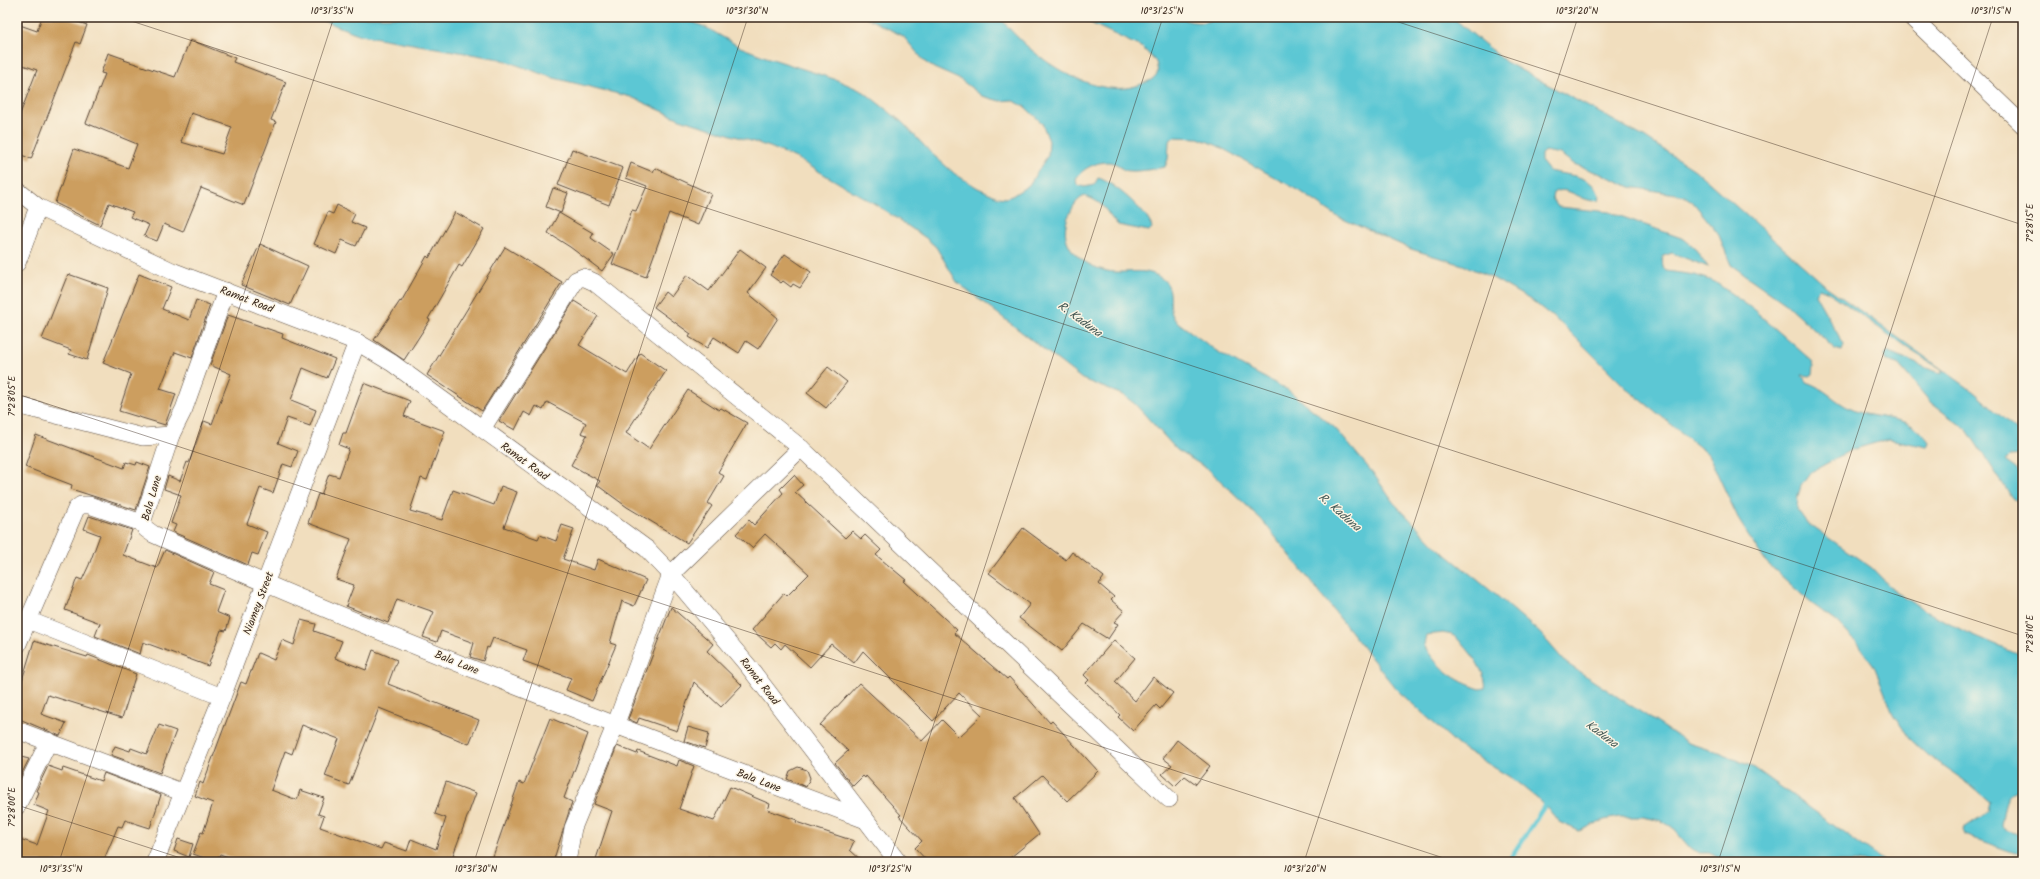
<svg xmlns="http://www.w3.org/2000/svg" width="2040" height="879" font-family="Kalam,sans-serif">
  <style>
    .water { fill: #5bc7d4; stroke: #4b7879; fill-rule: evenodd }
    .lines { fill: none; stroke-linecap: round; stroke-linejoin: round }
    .stream { stroke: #5bc7d4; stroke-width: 5 }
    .building { fill: #cc9e5e; fill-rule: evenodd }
    .minor-casing { stroke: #564536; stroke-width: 18 }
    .minor { stroke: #fff; stroke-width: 17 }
    .ticks { fill: none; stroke: #3b2a1e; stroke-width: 1; stroke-opacity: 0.45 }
    .labels { text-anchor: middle; stroke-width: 3; stroke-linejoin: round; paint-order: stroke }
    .street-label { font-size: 11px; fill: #3b2a1e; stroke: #fcf5e5 }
    .water-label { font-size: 12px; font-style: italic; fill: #455955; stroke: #fcf5e5 }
    .neatline { fill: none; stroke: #3b2a1e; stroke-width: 1.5 }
    .ticks-label { font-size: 10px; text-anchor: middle; fill: #3b2a1e }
  </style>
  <rect width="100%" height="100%" fill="#fcf5e5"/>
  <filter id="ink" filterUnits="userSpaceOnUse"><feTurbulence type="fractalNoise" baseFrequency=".025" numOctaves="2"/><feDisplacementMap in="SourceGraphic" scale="8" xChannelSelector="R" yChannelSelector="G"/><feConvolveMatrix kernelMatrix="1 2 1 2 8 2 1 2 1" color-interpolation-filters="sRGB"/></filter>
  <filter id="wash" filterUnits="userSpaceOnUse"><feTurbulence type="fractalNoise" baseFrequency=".012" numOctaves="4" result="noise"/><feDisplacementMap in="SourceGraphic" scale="16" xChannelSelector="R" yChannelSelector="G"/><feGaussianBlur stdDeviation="0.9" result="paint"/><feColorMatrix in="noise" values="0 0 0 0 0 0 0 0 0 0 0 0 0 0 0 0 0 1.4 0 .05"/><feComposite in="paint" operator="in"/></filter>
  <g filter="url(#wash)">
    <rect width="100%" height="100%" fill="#f1debe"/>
    <path class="water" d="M313,17H681L707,28L740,47L766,57L837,80L864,92L902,122L931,153L955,174L978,188L998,197L1005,198L1012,196L1029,185L1048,155L1049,141L1042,123L1024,106L1011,100L1000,101L982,96L961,80L934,68L925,62L903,36L865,17H1000C1026,53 1092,102 1139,85C1148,81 1153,81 1158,72L1156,62L1143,48L1078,17H1178C1190,23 1206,25 1217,17H1452L1506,62L1644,137L1695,170L1827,287L1974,392L2023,436V455L2010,456L2005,461L2016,469L2023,478V506L2013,499L1967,430L1931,403L1898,364L1885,360L1884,354L1887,351L1936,372L1942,373V370L1907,348L1829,292L1819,288L1815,294L1817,298L1844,345L1842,351L1835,349L1786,304L1731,265L1718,233L1692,201L1684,196L1676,194L1630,187L1611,178L1574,164L1560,154L1545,151L1541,154V161L1549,171C1569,176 1592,174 1600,197L1599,200C1583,205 1568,183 1553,193L1552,198L1558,207L1609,212L1684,239L1694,247L1708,267L1672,253L1663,256C1662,262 1662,267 1666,271L1695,275L1715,282L1754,310L1812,361L1814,366L1813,374L1810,376L1802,375L1806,382C1825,388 1835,402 1851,409C1878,422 1910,412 1929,442L1927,447L1889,439L1851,450L1811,472L1801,486L1798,496L1797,509L1807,523L1872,568L1893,590L1926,611L1962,630L2023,656V789C2003,791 2005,808 2001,824C2008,837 2023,827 2023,848L2019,852L2015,853L1965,835L1963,830L1964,828L1988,812L1990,802L1965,781L1927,755L1910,739L1893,714L1875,668L1857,643L1837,622L1811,603L1765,561L1740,522L1708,454L1625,387L1565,327L1534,302L1491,277L1463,265L1411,249L1338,217L1300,191L1216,145L1198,138L1174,137L1169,141L1168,159L1165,167C1154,169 1134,173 1124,170C1121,168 1118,164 1114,163C1101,159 1082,168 1076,179L1077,185L1085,187L1094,185L1098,178C1112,181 1149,213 1152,228L1149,231L1118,225C1104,212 1108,204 1085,196C1076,199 1072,209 1068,217C1057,246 1082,265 1107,271C1126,275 1144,266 1161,278C1178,289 1164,307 1176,321L1215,350L1244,367L1288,390L1335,428L1373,473L1393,502L1438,548L1496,595L1540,633L1566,663L1688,743L1719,753L1753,767L1885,862H1729L1709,853H1700L1690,848L1672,827L1662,821L1643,817H1619L1604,820L1579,831L1559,822L1545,805L1513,779L1459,746L1396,689L1262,520L1208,469L1177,450L1135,404L1123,395L1082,379L957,282L936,247L926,238L875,204L796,158L770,147L680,119L631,97L554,78L500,59L361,35ZM1443,633C1446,634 1450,634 1452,635C1464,641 1489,675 1485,688L1480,689C1455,681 1437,668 1424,645L1426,635Z"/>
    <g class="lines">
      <path class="stream" d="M1508,862L1549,799"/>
    </g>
    <g id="blocks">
      <g class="building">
        <path d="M42,17H63L87,25L80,44L76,42L31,159L17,153V122L37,70L17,63V24L37,31Z"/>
        <path d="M190,40L235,58L233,62L286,82L271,120L276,122L244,205L201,188L183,232L164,224L157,241L144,236L149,225L130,217L133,212L109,203L100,225L55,203L74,149L128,168L137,144L86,123L105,74L101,73L108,53L125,59L124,60L175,77ZM191,113L232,127L222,154L181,142Z"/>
        <path d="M572,149L623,168L609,205L558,185Z"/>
        <path d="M631,163L653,172L655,168L711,194L698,225L669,213L646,277L612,264L632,210L636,211L647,186L626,178Z"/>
        <path d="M553,188L568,193L561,213L546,207Z"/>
        <path d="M337,205L355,214L351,222L365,228L356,246L342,240L336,254L314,244L328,212L333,214Z"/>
        <path d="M455,212L484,229L462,267L459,265L428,319L430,320L404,360L374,340L400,301L401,302L427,256L429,258Z"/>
        <path d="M559,213L593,233L591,238L614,254L602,271L570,247L548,233Z"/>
        <path d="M260,244L308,266L290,305L241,285Z"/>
        <path d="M505,247L562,282L482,411L427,375Z"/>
        <path d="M740,249L766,268L748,293L778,318L758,349L746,341L739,353L714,337L707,348L689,337L691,334L654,307L665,292L671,297L687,275L709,291Z"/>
        <path d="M785,254L811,272L800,288L793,284L791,287L783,281L781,283L770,275Z"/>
        <path d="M68,274L108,288L87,360L69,354L71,350L42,339Z"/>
        <path d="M139,274L171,287L162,309L189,320L196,300L210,305L192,358L175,352L160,389L176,394L165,425L119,411L131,374L103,363Z"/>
        <path d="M574,301L598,316L579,345L627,374L640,353L666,371L626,433L649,449L688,390L719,410L721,408L747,423L718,472L724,476L708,503L712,506L687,543L627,507L597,485L600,481L571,465L587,435L581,433L586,423L547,402L543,410L536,406L531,416L524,412L515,430L499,421Z"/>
        <path d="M228,315L283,334L282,338L335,359L327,378L303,368L291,400L316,410L310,426L287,418L278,443L298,451L292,467L283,464L273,493L260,488L247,524L267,532L258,555L252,553L248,565L173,532L176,525L171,523L181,495L164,489L168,476L180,481L187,462L189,463L204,421L212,424L231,374L210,365Z"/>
        <path d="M828,367L847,382L826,408L807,393Z"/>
        <path d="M364,383L410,401L404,416L445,431L427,480L421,478L410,511L442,520L453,490L494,505L501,486L517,492L504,527L538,539L540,535L556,541L562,525L574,529L563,559L594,570L598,559L646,580L634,606L622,601L610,643L616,645L592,701L566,690L571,678L523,661L527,650L493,638L489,648L487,647L483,661L470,657L474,643L441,631L437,642L423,637L434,612L397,599L388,623L346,606L354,585L336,579L351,539L308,523L318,494L321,495L329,474L339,477L349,449L339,445L343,433H346Z"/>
        <path d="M36,435L124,468L126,462L136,465L137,462L150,467L136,510L71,489L72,485L25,467Z"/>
        <path d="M794,475L803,485L795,492L845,538L852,531L861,539L865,535L881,550L876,555L906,580L904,581L957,630L954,633L1007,679L1009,677L1050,723L1052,721L1098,771L1067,801L1042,775L1015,798L1039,834L1005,862H928L915,848L922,841L899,816L901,815L866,776L865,778L863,776L853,786L848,780L835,763L848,751L820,725L859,683L922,741L942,720L959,737L982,715L959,693L933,721L863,651L854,663L831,644L810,667L785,644L781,649L775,643L771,647L752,630L784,593L787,596L809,574L765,534L752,548L736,534L749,520L754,525L783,493L780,489Z"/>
        <path d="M89,516L132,530L123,555L157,568L165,550L214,572L209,584L224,590L216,612L230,618L226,631L221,630L208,666L143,642L140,654L95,636L100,623L65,610L77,578L82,580L89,565L100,535L84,529Z"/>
        <path d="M1023,528L1066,560L1072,552L1104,577L1099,584L1114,597L1111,600L1124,611L1114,622L1118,624L1108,639L1084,624L1062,651L1019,618L1030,604L989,573Z"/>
        <path d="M671,607L713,644L707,651L742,685L721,707L694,682L677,731L639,718L637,723L628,719Z"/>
        <path d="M301,620L316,624L314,631L342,641L335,658L366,670L373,650L397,660L388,684L479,720L469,744L379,708L349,785L325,776L339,739L302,725L292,754L285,751L271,790L297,800L300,790L324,798L318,814L324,816L320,827L381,849L384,843L407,851L411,839L436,849L446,818L435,814L446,782L476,793L453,855L468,860V862H243L220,854L216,862L193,854L201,832L203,833L213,803L195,796L200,782L203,784L241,682L246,684L258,653L274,660L282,640L294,645Z"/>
        <path d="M1114,640L1135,658L1115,682L1135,701L1153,677L1173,693L1160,709L1156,705L1133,731L1118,717L1120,715L1086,683L1089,680L1084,675Z"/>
        <path d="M34,641L87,657L88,655L136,674L122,718L48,695L41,714L66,723L60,736L17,718V697Z"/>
        <path d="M550,718L588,734L564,798L572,802L553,862H491L519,782L524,784Z"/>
        <path d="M159,725L176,731L160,773L111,755L115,746L130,751L131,748L147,754Z"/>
        <path d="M688,727L709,733L705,748L684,741Z"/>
        <path d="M1177,740L1210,766L1196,784L1185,776L1175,786L1162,774L1172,765L1163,758Z"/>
        <path d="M617,746L637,754L638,751L677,766L679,760L694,766L679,809L714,821L730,787L770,804L768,810L797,820L796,822L854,841L850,850L863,862H724L708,856L706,862H595L612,811L594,804Z"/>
        <path d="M17,756L29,759L17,783Z"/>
        <path d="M48,766L62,771L63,768L101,781L104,773L161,795L150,828L125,820L122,827L118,826L103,862H17V838L37,845L49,811L34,805L39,792L36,791Z"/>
        <path d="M798,767L807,770L810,778L806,787L787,779L790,771Z"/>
        <path d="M178,839L193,844L189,857L174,851Z"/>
      </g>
    </g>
  </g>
  <g filter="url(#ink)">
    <use href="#blocks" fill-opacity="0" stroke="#564536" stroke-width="1"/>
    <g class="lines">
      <defs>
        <g id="minor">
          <path d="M1911,17L2023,125"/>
          <path d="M17,190L38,207L172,271L357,342L392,363L647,549L671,574L749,667L898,862"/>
          <path d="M17,263L38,207"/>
          <path d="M17,405L143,437L171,435L184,409L226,291"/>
          <path d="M482,429L576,280L583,277L594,282L801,448L1169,799"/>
          <path d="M171,435L142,523L146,529L153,534C387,639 626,730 866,820"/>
          <path d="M28,620L222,697"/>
          <path d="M17,646L76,509L81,505H89L142,523"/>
          <path d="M17,730L184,793"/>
          <path d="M17,806L49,741"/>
          <path d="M155,862L222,697L357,342"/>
          <path d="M567,862L573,828L615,726L671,574L801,448"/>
        </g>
      </defs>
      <use href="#minor" class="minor-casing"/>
      <use href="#minor" class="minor"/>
    </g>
  </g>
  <path class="ticks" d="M119,17L2023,636M1383,17L2023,225M17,394L1456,862M17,805L193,862M59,862L334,17M474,862L748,17M889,862L1163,17M1304,862L1578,17M1718,862L1993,17"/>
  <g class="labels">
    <g class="street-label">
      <text transform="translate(247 299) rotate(21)" y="4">Ramat Road</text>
      <text transform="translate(525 461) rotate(36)" y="4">Ramat Road</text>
      <text transform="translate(151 498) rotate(-74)" y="4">Bala Lane</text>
      <text transform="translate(258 603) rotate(-69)" y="4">Niamey Street</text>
      <text transform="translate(457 662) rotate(22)" y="4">Bala Lane</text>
      <text transform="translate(760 681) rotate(52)" y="4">Ramat Road</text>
      <text transform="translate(759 780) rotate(21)" y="4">Bala Lane</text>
    </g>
    <g class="water-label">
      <text transform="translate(1080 319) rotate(36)" y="4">R. Kaduna</text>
      <text transform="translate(1340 512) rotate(41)" y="4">R. Kaduna</text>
      <text transform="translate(1602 734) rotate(37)" y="4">Kaduna</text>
    </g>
  </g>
  <rect width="2040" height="879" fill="none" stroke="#fcf5e5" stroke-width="44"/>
  <rect x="22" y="22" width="1996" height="835" class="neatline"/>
  <g class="ticks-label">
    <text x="332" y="14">10°31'35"N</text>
    <text x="747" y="14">10°31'30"N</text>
    <text x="1162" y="14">10°31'25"N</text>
    <text x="1577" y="14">10°31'20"N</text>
    <text x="1991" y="14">10°31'15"N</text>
    <text transform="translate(2029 223) rotate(-90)" y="4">7°28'15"E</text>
    <text transform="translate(11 396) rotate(-90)" y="4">7°28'05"E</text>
    <text transform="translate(2029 634) rotate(-90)" y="4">7°28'10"E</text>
    <text transform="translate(11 807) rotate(-90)" y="4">7°28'00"E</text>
    <text x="61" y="872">10°31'35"N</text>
    <text x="476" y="872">10°31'30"N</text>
    <text x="890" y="872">10°31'25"N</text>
    <text x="1305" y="872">10°31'20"N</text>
    <text x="1720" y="872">10°31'15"N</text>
  </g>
</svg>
